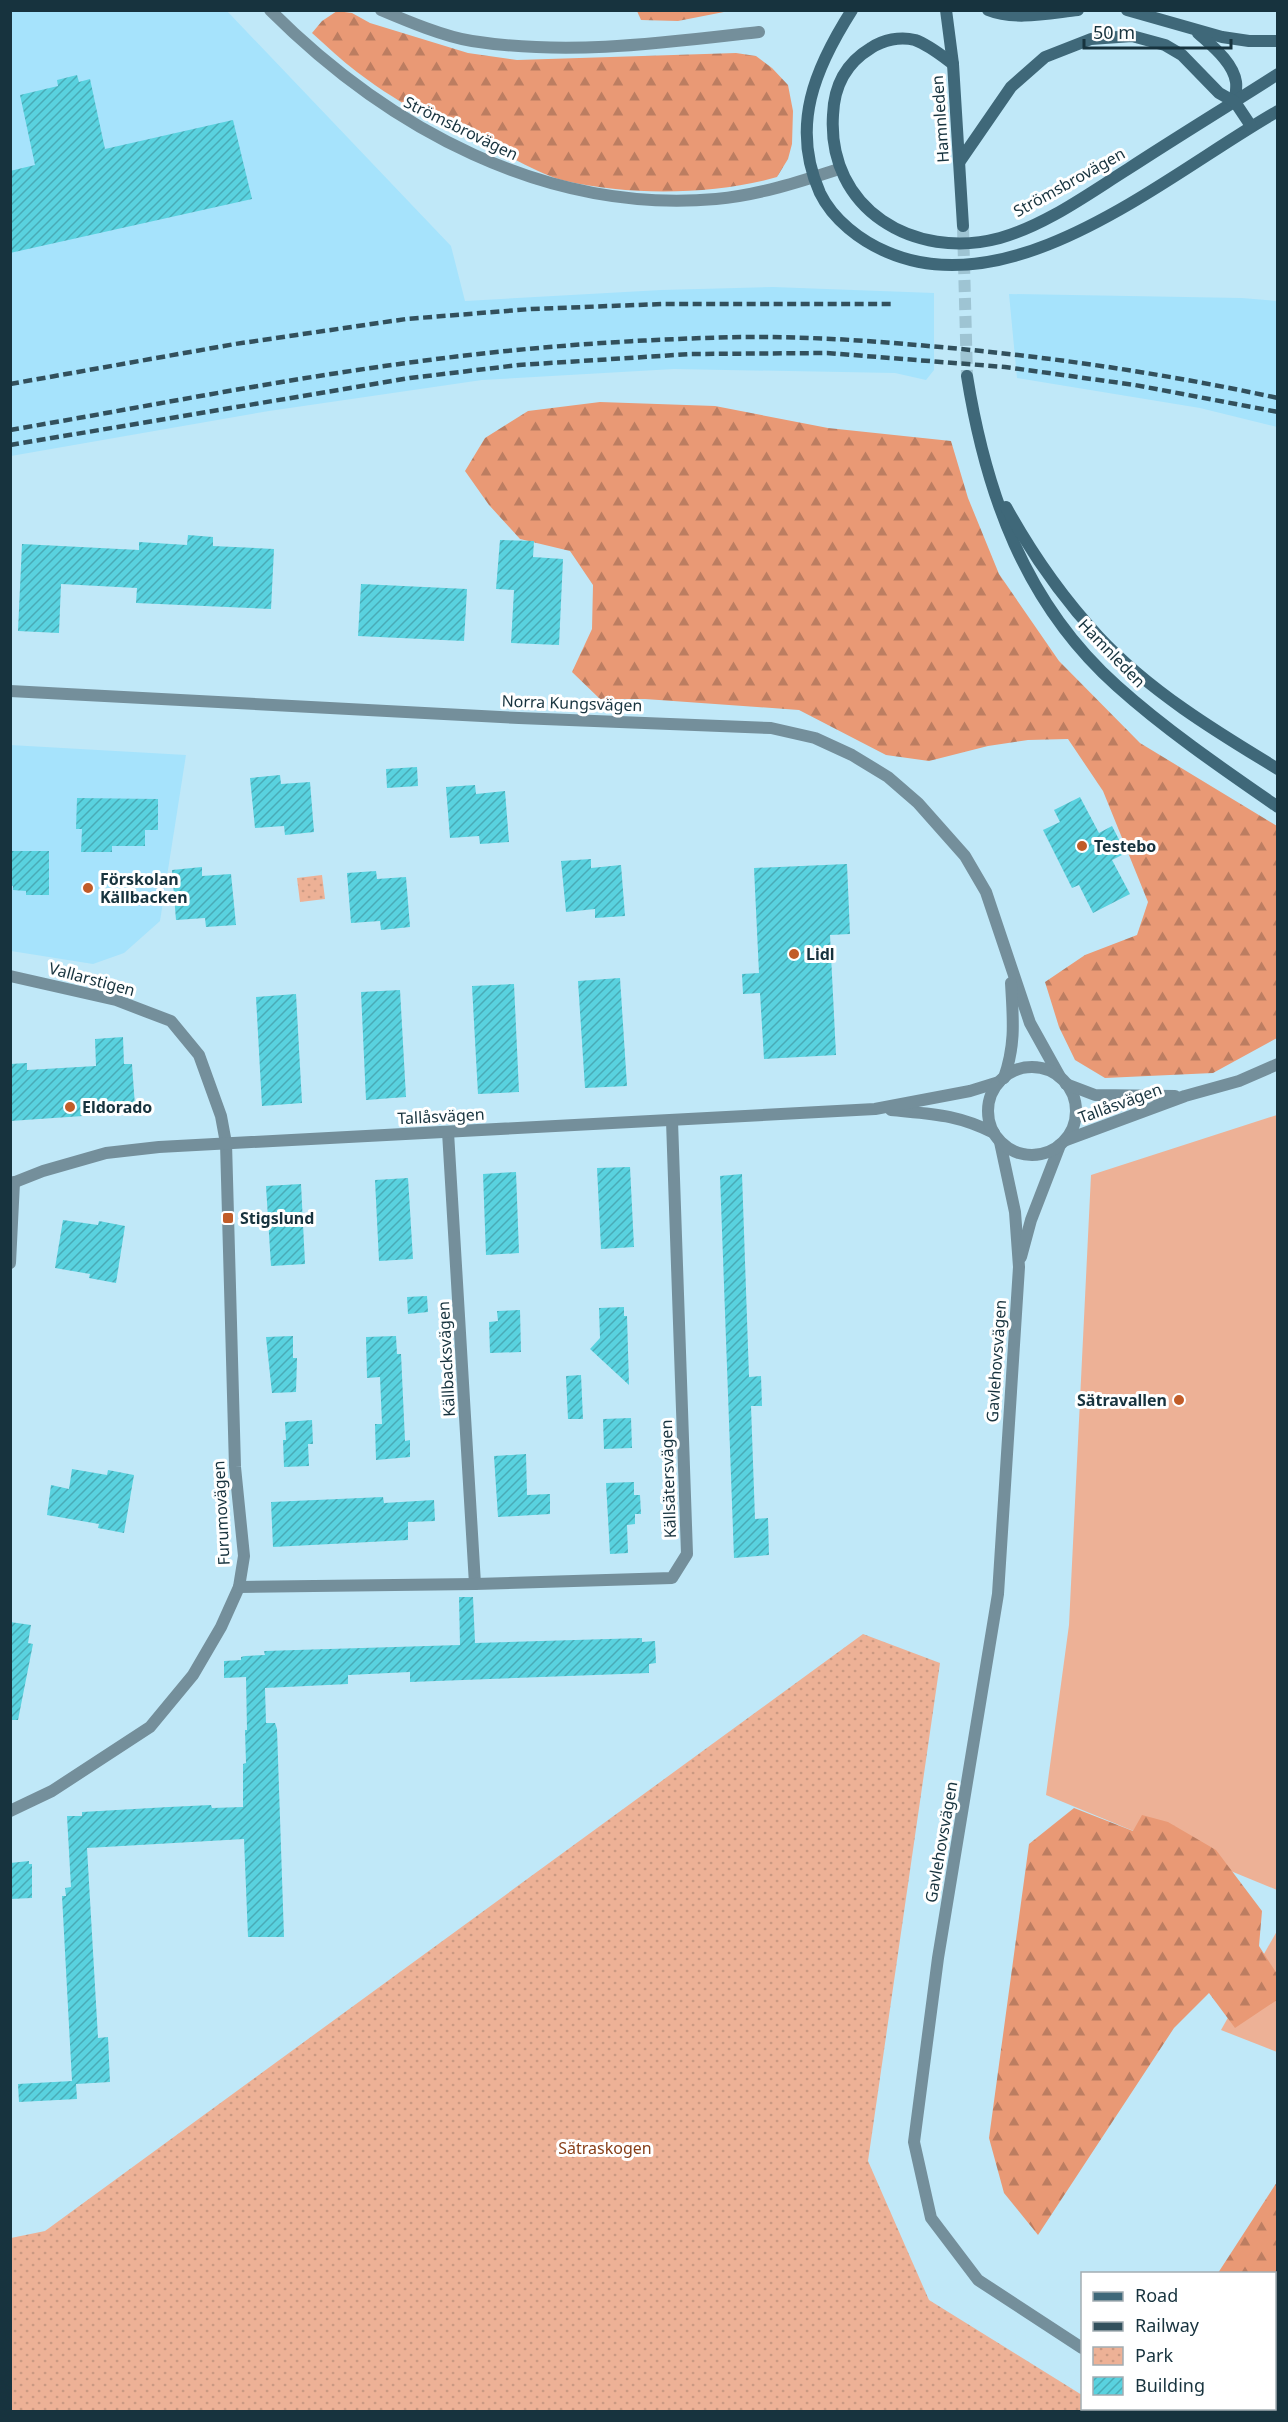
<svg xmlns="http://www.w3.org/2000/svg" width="1288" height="2422" font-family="'Noto Sans',sans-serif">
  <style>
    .built { fill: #a6e3fc }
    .grass { fill: #edb196 }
    .forest { fill: url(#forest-firs) }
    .park { fill: url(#park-dots) }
    .building { fill: url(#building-hatch) }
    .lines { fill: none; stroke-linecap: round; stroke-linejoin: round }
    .secondary-tunnel { stroke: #9ec4d3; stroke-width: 12; stroke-dasharray: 12 6; stroke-linecap: butt }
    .minor { stroke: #748f9b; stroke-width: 12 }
    .tertiary { stroke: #748f9b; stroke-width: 12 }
    .secondary { stroke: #3f6879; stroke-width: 12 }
    .rail { stroke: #32505c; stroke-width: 4.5; stroke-dasharray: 9 4.5; stroke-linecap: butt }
    .poi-dot { fill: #c15c28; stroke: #fff; stroke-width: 2 }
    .labels { text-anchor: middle; stroke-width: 6; stroke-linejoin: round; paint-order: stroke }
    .street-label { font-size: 16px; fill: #17333e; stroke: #fff }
    .poi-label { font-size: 16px; font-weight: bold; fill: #17333e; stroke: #fff; text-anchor: start }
    .park-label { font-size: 16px; fill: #873f19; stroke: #fff }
  </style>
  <defs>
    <pattern id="forest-firs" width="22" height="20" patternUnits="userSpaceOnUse" patternTransform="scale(1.5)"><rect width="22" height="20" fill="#e99975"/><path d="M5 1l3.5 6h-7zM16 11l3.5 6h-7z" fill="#bc7d61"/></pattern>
    <pattern id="park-dots" width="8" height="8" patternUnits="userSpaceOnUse" patternTransform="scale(1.5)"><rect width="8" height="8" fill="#edb196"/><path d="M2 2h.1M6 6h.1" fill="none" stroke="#ca9982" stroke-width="1.8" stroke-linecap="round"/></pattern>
    <pattern id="building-hatch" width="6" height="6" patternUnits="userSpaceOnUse" patternTransform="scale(1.5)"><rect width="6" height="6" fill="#59d2df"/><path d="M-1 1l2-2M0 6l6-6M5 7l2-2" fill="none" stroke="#49abb6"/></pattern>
  </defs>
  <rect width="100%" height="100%" fill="#c0e8f8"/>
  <g class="built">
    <path d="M11,11H227L451,246L465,301L661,290L773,287L934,293V370L926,380L895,373L674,369L482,380L269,411L11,456Z"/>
    <path d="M1009,294L1242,298L1277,301V427L1200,408L1017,378Z"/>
    <path d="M10,745L186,755L160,921L124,953L93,964L11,951Z"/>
  </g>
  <g class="grass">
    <path d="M1277,1115V1890L1046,1795L1069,1625L1091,1175Z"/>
    <path d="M1277,1931V2052L1221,2030Z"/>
  </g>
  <g class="forest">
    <path d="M337,11L352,13L370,23L468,53L517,60L736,53L756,56L772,68L788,85L793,111L792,144L788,159L777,177C714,195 630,196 566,181C547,177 529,166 511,158C458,134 404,108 357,72C341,60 327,46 312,33L322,21Z"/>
    <path d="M637,11H729L678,21L641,20Z"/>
    <path d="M600,402L715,406L828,428L951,441L968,498L999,574L1059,661L1140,743L1277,826V1038L1213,1073L1105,1078L1075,1060L1059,1027L1045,982L1085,955L1137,935L1148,902L1103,791L1068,739L1028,740L988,746L929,761L886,755L799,710L645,699H600L572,672L592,629L593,585L570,551L520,539L489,505L465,471L485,438L528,411Z"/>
    <path d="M1074,1808L1133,1831L1142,1815L1168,1822L1216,1850L1262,1911L1259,1946L1277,1974V2000L1235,2028L1209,1993L1174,2028L1038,2235L1004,2193L989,2138L1029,1844Z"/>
    <path d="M1277,2182L1278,2411H1277L1274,2409V2274L1218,2273Z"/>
  </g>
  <g class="park">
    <path d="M322,875L325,899L300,902L297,878Z"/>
    <path d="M863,1634L940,1663L868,2161L929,2300L1082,2395V2408L1104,2409L1108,2411H11V2238L45,2231Z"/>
  </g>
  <g class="building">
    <path d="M77,75L79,82L90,79L105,149L233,120L252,199L10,253V171L35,165L20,95L58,86L57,80Z"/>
    <path d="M188,535L213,537V546L274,549L271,609L136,603L137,588L61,584L59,633L18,631L22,544L139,550V542L187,545Z"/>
    <path d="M500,540L534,541L533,557L563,559L559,645L511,643L514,590L496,589Z"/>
    <path d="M361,584L467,589L464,641L358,636Z"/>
    <path d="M417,767L418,786L387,788L386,769Z"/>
    <path d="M280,775L281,784L310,782L314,832L285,835L284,826L255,828L250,778Z"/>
    <path d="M475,785L476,794L505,791L509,842L480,844L479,836L450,838L446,787Z"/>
    <path d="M1080,797L1099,833L1112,826L1126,853L1112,860L1130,894L1093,913L1079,885L1072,888L1043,830L1060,822L1054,810Z"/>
    <path d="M77,798L158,799V830H145V846H112V852H81L82,829H76Z"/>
    <path d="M10,851H49V895H26V891L13,890V886H10Z"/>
    <path d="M591,859V868L621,865L625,916L595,918V909L566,912L561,861Z"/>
    <path d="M847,864L850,934L830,935L836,1055L764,1059L760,993L743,994L742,974L759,973L754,868Z"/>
    <path d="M202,867V876L231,874L236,925L206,927L205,918L176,920L172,870Z"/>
    <path d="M376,871L377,879L406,877L410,927L381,930L380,921L351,923L347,873Z"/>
    <path d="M620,978L627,1086L585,1088L578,981Z"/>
    <path d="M514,984L519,1092L478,1094L472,986Z"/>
    <path d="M400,990L406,1097L366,1100L361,992Z"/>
    <path d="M296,994L302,1103L262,1106L256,997Z"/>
    <path d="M123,1037L124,1064H132L135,1106L127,1107V1113L10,1121V1064L27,1063V1070L96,1066L95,1039Z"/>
    <path d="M630,1167L634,1247L601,1249L597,1168Z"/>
    <path d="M516,1172L519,1253L486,1255L483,1174Z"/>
    <path d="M742,1174L749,1377L761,1376L762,1406H751L755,1519L768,1518L769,1555L734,1558L720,1176Z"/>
    <path d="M408,1178L413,1259L379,1261L375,1180Z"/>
    <path d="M301,1184L305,1264L271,1266L266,1186Z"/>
    <path d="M63,1220L98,1225L99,1221L125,1226L116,1283L89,1278L90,1274L55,1268Z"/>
    <path d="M427,1296L428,1312L408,1314L407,1297Z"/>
    <path d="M624,1307V1316H627L629,1385L590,1349L600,1338L599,1308Z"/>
    <path d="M520,1310L521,1352L490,1353L489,1322L498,1321L497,1311Z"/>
    <path d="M293,1336V1358H297L296,1392L272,1393L266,1337Z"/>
    <path d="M396,1336L397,1354H401L405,1441L410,1440V1457L376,1460L375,1424H382L380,1377L367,1378L366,1337Z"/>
    <path d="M581,1375L583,1419H568L566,1376Z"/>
    <path d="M631,1418L632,1448L604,1449L603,1419Z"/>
    <path d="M312,1420L313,1444H308L309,1466L284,1467L283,1440H286L285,1422Z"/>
    <path d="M526,1454L527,1495L550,1494V1514L498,1517L494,1456Z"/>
    <path d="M72,1469L107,1475L108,1470L134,1475L124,1533L98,1528L99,1524L47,1515L51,1485L69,1489Z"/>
    <path d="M634,1482V1495H640L641,1514H635V1524L627,1525L628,1553L610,1554L606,1483Z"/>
    <path d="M383,1497L384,1503L434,1500L435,1521L408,1522V1540L273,1547L271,1502Z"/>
    <path d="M459,1597H473L475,1643L642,1638V1642L655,1641L656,1663L649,1664V1673L410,1682V1672L348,1675V1684L265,1688L266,1723H275L277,1729L284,1937H248L244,1839L87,1848L98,2038L108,2037L110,2082L76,2084L77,2099L19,2102L18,2084L72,2081L62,1896H66L65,1888L71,1887L67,1816H82V1812L169,1807L211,1805L212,1808L243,1807V1764L246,1763L245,1730H247L246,1677L224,1678V1661L241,1660V1657L245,1656L265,1655L264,1651L460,1645Z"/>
    <path d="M10,1622L31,1625L28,1643L33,1644L18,1720H10Z"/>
    <path d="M29,1861V1864H32V1898L10,1899V1863Z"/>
  </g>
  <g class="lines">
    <path class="secondary-tunnel" d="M963,226L967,376"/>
    <g class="minor">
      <path d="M381,10C407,21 445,37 472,41C568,56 663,43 759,32"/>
      <path d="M10,976L116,1000L171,1021L199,1055L221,1116L226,1143L235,1467L244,1556L239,1587L221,1627L193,1675L150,1727L52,1791L10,1811"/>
      <path d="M891,1110C931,1114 957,1114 994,1133"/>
      <path d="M448,1132L475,1584"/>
      <path d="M1000,1142L1015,1212L1019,1267L998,1594L938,1958L914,2142L931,2218L978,2280L1082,2348"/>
      <path d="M10,1184L43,1171L106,1153L159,1147L875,1109L970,1091L999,1082"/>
      <path d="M1021,1257L1031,1220L1060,1145"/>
      <path d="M10,1263L14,1182"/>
      <path d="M239,1587L475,1584L672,1578L687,1554L672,1121"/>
      <path d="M1177,2408L1181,2412"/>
    </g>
    <g class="tertiary">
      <path d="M270,10C388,128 545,214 716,199C759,195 799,182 839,169"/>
      <path d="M10,691L519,718L771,728L815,738L852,755L888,777L918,803L965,856L986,892L1030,1023L1060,1077"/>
      <circle cx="1032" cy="1111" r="44"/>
      <path d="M1004,1078C1016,1043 1013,1019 1011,983"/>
      <path d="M1066,1084L1095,1095L1175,1096"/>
      <path d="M1066,1140L1185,1096L1239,1081L1278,1064"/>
    </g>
    <g class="secondary">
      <path d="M852,10C815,68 790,126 820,193C833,220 861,241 887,252C1016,308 1170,172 1278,111"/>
      <path d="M946,10L953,64L963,226"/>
      <path d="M988,10C1015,21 1050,13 1078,10"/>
      <path d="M1127,10L1222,37L1249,41H1278"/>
      <path d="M1198,33C1212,46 1233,62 1236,82C1237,88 1235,96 1235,102"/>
      <path d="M953,64C941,55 929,45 915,40C900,36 883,40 871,48C846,63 834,86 833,115C827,209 914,261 1000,238C1046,225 1088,194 1128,169C1177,137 1228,106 1278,74"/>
      <path d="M960,161L1011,87L1045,57L1091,39L1132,36L1165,45L1182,55L1219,93L1235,102L1251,126"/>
      <path d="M967,376C986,494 1025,604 1117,686C1166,730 1223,769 1278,807"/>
      <path d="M1006,507C1032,554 1062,597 1098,636C1148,690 1215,731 1278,769"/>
    </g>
    <g class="rail">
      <path d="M10,384L235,344L406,319L531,309L663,304H893"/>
      <path d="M10,430C150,406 288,378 429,360C520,348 612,341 704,338C779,335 854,339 928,346C1046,356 1162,373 1278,398"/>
      <path d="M10,445L410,378L519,365L691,354L827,353L1005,367L1135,385L1278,412"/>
    </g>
  </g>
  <g class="poi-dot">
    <circle cx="1082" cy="846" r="6"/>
    <circle cx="88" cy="888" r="6"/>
    <circle cx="794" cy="954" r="6"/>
    <circle cx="70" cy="1107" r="6"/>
    <rect x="222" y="1212" width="12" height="12" rx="3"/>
    <circle cx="1179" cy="1400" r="6"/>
  </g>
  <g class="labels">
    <g class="street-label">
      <text transform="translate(940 119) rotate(-94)" y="6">Hamnleden</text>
      <text transform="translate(461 128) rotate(26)" y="6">Strömsbrovägen</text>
      <text transform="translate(1069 182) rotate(-29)" y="6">Strömsbrovägen</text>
      <text transform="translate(1112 653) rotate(46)" y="6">Hamnleden</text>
      <text transform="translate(572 703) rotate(2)" y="6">Norra Kungsvägen</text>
      <text transform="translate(92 979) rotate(15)" y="6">Vallarstigen</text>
      <text transform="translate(1120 1103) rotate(-20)" y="6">Tallåsvägen</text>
      <text transform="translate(441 1116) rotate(-3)" y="6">Tallåsvägen</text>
      <text transform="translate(446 1359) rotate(-93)" y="6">Källbacksvägen</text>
      <text transform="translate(996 1361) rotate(-86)" y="6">Gavlehovsvägen</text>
      <text transform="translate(668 1479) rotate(-92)" y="6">Källsätersvägen</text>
      <text transform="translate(221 1513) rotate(-93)" y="6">Furumovägen</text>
      <text transform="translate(941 1842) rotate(-80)" y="6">Gavlehovsvägen</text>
    </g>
    <g class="poi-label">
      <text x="1094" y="852">Testebo</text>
      <text x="100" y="885">Förskolan<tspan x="100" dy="18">Källbacken</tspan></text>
      <text x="806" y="960">Lidl</text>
      <text x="82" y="1113">Eldorado</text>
      <text x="240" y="1224">Stigslund</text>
      <text x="1167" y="1406" text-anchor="end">Sätravallen</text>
    </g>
    <g class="park-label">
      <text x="605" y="2154">Sätraskogen</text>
    </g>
  </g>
  <rect width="1288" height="2422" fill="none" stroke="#17333e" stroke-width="24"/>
  <rect x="1081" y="2272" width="195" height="138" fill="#ffffff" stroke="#a2adb2" stroke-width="1.5"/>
  <rect x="1093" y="2292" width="30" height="9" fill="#3f6879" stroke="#a2adb2" stroke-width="1.5"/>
  <text x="1135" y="2302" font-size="18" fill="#17333e">Road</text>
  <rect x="1093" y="2322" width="30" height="9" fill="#32505c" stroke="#a2adb2" stroke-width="1.5"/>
  <text x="1135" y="2332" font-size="18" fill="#17333e">Railway</text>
  <rect x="1093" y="2347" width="30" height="18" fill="url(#park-dots)" stroke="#a2adb2" stroke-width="1.5"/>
  <text x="1135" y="2362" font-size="18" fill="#17333e">Park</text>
  <rect x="1093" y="2377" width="30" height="18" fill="url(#building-hatch)" stroke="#a2adb2" stroke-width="1.5"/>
  <text x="1135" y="2392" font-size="18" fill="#17333e">Building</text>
  <path d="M1084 39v9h147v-9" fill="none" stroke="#17333e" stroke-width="3"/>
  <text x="1093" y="39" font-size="18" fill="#17333e" stroke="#ffffff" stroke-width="4.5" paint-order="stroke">50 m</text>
</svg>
